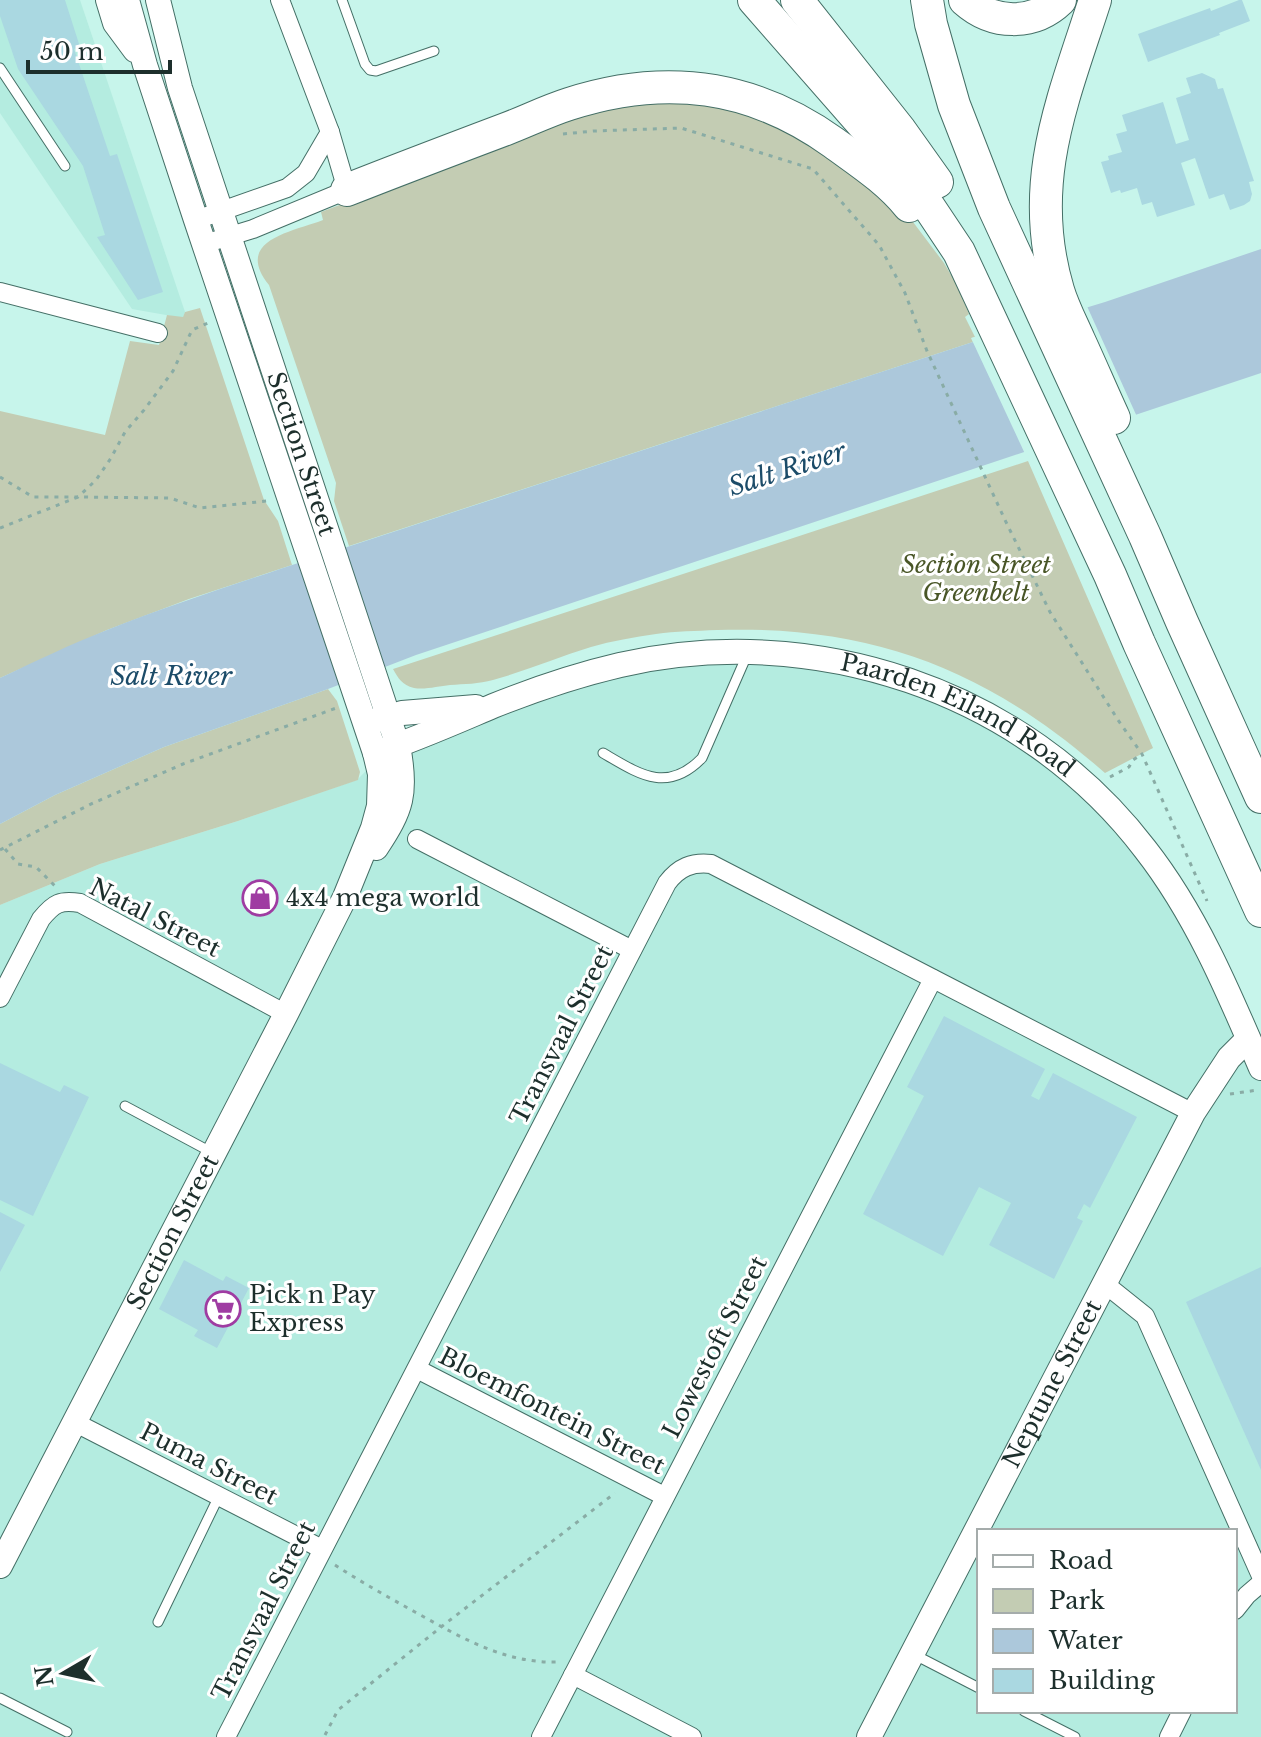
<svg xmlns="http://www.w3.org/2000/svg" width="1261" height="1737" font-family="'Libre Baskerville',serif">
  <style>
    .built { fill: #b4ece0; fill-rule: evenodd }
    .green { fill: #c3ccb3 }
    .water { fill: #acc8db }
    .pier { fill: #c7f5eb }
    .building { fill: #aad8e1 }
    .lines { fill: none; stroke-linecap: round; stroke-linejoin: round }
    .lane-casing { stroke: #446f66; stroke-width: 11 }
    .street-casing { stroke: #446f66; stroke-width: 20 }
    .secondary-casing { stroke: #446f66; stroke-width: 26 }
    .highway-casing { stroke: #446f66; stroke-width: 34 }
    .path { stroke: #89aca5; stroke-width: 3; stroke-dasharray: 4 6; stroke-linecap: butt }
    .lane { stroke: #fff; stroke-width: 9 }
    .street { stroke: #fff; stroke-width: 18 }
    .secondary { stroke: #fff; stroke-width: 24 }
    .highway { stroke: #fff; stroke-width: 32 }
    .labels { text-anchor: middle; stroke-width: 6; stroke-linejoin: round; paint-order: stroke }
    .street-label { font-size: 24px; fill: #1d2f2c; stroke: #fff }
    .park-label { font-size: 24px; font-style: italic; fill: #495627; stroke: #fff }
    .poi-label { font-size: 24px; fill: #1d2f2c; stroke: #fff; text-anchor: start }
    .water-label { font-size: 26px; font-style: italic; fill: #1c4c69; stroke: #fff }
  </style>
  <rect width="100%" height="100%" fill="#c7f5eb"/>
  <g class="built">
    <path d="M0,0H80L185,312L183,318L132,309L0,113Z"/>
    <path d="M823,659L1001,724L1140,844L1261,1067V1737H0V905L100,864L238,821L357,780L404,732L631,663ZM979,1531H1235V1711H979Z"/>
  </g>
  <g class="green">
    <path d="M677,99L781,121L910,218L944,263L958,287L969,314L965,317L975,337L972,338L973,342L349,546L334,501L336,483L269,285C233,240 292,232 323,220L321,212L580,114Z"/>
    <path d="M200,308L264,500L278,521L292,565L189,599L107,630L0,678V411L105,435L130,341L159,345L167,315L183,317L185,312Z"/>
    <path d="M1028,461L1153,748L1105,773C988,670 873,625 717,630C696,631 676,631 656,634C634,637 612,641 591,647C558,657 526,671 493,680C479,684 464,684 450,685C439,686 425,690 414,688C402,685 398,678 393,669Z"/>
    <path d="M328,689L337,701L360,772L358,780L238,821L100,864L0,905V824L55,795L164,747Z"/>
  </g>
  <path class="water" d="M1261,249V373L416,655L328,689L164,747L55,795L0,824V678C36,661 71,644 107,630C165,607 224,588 283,568L973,342L1105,302Z"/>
  <path class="pier" d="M1086,304L1138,419L1026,456L971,338Z"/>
  <g class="building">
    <path d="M0,0H65L80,47L74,49L110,156L117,154L163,292L138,300L97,237L105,235L83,166L18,69L0,16Z"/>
    <path d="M1239,0H1242L1250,21L1219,33L1220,35L1148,62L1138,34L1210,8L1211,11Z"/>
    <path d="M1202,73L1215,79L1218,89L1223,88L1254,181L1249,182L1252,194L1250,201L1244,205L1230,210L1224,194L1209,199L1195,158L1181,163L1195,205L1157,217L1152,202L1142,205L1137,188L1121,193L1120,190L1111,193L1101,162L1109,160L1108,156L1122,152L1116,134L1127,131L1122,115L1163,102L1176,144L1189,140L1176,98L1191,93L1186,78Z"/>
    <path d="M944,1016L1045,1069L1031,1096L1039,1100L1053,1073L1137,1117L1090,1208L1084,1204L1077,1218L1083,1221L1054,1279L989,1245L1011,1203L979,1187L943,1256L863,1214L924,1096L907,1087Z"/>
    <path d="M0,1063L60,1092L64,1085L89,1097L33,1216L0,1200Z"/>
    <path d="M0,1212L25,1225L0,1272Z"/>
    <path d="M184,1260L223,1281L226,1276L249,1288L217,1348L194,1336L198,1330L159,1309Z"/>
    <path d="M1261,1267V1470L1186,1302Z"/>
  </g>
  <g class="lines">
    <defs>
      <g id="lane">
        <path d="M342,0L365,64L370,70L376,71L434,51"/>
        <path d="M0,68L65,166"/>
        <path d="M603,753C639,774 667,794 702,758L747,655"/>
        <path d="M125,1106L211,1152"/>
        <path d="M158,1622L219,1496"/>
        <path d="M915,1655L979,1688"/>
        <path d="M0,1698L67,1732"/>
        <path d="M1024,1711L1075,1737"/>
      </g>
      <g id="street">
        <path d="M196,220L287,188L306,173L330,132"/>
        <path d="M204,244L253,229L347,190L330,132L280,0"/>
        <path d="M0,292L158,333"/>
        <path d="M417,839L632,950"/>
        <path d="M0,998L41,919C54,903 60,900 80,903L286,1014"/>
        <path d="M1105,1284L1145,1316L1261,1576"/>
        <path d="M417,1369L664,1496"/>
        <path d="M74,1422L322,1549"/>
        <path d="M1235,1610L1247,1595L1261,1583"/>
        <path d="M573,1675L692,1737"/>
        <path d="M226,1737L667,883C679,867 692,862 711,864L1193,1113"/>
        <path d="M541,1737L933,979"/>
        <path d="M1169,1737L1182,1711"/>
      </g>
      <g id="secondary">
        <path d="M108,0L115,23L135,50"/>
        <path id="s1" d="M158,0L180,88L398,746C407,793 402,809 376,848"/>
        <path d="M374,721L402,713L476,707"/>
        <path id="s2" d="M375,753C415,740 453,723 493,706C533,690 577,675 620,665C813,621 1023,689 1145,849C1196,914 1229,993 1261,1068"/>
        <path id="s3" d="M0,1566L286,1014L345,897L373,828L379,806L380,774L375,753L196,220L145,65L127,0"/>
        <path id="s4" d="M869,1737L1193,1113L1229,1058L1248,1039"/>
      </g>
      <g id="highway">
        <path d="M754,0L909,177L959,252L1110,575L1139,643L1261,911"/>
        <path d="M797,0L900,130L937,182"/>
        <path d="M927,0L931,24L954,105L994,208L1145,536L1182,622L1261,797"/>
        <path d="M965,0C993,25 1033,26 1060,0"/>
        <path d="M1095,0C1063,100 1026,183 1058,290C1063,307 1072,324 1079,340C1091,366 1102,392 1114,418"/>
        <path d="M347,190C400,169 453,149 506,129C527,121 547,111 569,104C665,73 752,84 834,143C860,162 888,180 909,206"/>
      </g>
    </defs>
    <use href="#lane" class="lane-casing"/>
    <use href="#street" class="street-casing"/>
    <use href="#secondary" class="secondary-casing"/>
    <use href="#highway" class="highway-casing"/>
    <g class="path">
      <path d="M563,134L594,131L681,128L813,169L879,245L905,293L927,351L1005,520L1050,612L1118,720L1142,754L1207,901"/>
      <path d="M0,477L33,497H78L96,480L111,458L125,432L144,410L173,371L192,330L208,323"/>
      <path d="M0,528L78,497L170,498L200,508L267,501"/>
      <path d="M1110,777L1129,767L1133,760L1142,754"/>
      <path d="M5,849L18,864L36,867L55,886"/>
      <path d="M0,850L91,804L183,764L339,707"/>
      <path d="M1230,1094L1258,1090"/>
      <path d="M335,1565C361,1582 388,1597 415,1612C462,1638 505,1664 560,1662"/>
      <path d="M325,1735L338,1710L441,1627L615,1493"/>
    </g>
    <use href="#lane" class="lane"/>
    <use href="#street" class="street"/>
    <use href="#secondary" class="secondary"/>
    <use href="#highway" class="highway"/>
  </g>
  <defs>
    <symbol id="shop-ring" viewBox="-11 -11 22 22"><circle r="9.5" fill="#fff" stroke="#9f3ca2" stroke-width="1.5"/><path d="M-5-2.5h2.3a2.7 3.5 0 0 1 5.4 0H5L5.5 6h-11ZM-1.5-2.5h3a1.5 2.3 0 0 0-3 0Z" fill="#9f3ca2"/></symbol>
    <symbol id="supermarket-ring" viewBox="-11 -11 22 22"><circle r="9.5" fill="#fff" stroke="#9f3ca2" stroke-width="1.5"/><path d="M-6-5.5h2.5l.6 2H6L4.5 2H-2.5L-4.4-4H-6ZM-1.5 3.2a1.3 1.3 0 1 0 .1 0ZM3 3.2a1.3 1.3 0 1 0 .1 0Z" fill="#9f3ca2"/></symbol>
  </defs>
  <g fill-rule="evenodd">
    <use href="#shop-ring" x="240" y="878" width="40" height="40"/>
    <use href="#supermarket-ring" x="203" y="1289" width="40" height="40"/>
  </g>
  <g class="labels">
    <g class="street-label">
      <text dy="8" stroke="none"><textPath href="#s1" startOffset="476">Section Street</textPath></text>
      <text dy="8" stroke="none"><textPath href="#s2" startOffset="612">Paarden Eiland Road</textPath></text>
      <text transform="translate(155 918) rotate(27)" y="8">Natal Street</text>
      <text transform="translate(562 1035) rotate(-63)" y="8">Transvaal Street</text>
      <text dy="8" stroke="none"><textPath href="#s3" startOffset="376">Section Street</textPath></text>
      <text transform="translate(715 1347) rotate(-63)" y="8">Lowestoft Street</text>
      <text dy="8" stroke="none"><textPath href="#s4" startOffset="398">Neptune Street</textPath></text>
      <text transform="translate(552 1411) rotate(27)" y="8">Bloemfontein Street</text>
      <text transform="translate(209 1464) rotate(27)" y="8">Puma Street</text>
      <text transform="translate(264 1611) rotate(-63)" y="8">Transvaal Street</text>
    </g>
    <g class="park-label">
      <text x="976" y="573">Section Street<tspan x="976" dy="28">Greenbelt</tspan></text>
    </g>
    <g class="poi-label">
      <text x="286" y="906">4x4 mega world</text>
      <text x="249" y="1303">Pick n Pay<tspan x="249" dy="28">Express</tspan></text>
    </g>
    <g class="water-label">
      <text transform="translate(787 469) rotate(-18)" y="9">Salt River</text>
      <text x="171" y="685">Salt River</text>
    </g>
  </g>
  <rect x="977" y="1529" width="260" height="184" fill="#ffffff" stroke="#a5acab" stroke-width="2"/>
  <rect x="993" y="1555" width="40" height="12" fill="#ffffff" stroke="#a5acab" stroke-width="2"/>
  <text x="1049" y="1569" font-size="24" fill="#1d2f2c">Road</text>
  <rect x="993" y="1589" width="40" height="24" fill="#c3ccb3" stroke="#a5acab" stroke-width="2"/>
  <text x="1049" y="1609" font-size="24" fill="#1d2f2c">Park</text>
  <rect x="993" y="1629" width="40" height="24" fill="#acc8db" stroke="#a5acab" stroke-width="2"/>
  <text x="1049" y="1649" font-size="24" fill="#1d2f2c">Water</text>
  <rect x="993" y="1669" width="40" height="24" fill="#aad8e1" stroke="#a5acab" stroke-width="2"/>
  <text x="1049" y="1689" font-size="24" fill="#1d2f2c">Building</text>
  <g transform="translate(64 1673) rotate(261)" stroke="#ffffff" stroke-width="6" paint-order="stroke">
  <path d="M0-6L14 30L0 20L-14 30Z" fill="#1d2f2c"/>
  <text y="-12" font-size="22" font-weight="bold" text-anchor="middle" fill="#1d2f2c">N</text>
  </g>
  <path d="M28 60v12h142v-12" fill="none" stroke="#1d2f2c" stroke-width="4"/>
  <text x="40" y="60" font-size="24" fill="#1d2f2c" stroke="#ffffff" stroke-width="6" paint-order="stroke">50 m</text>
</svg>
